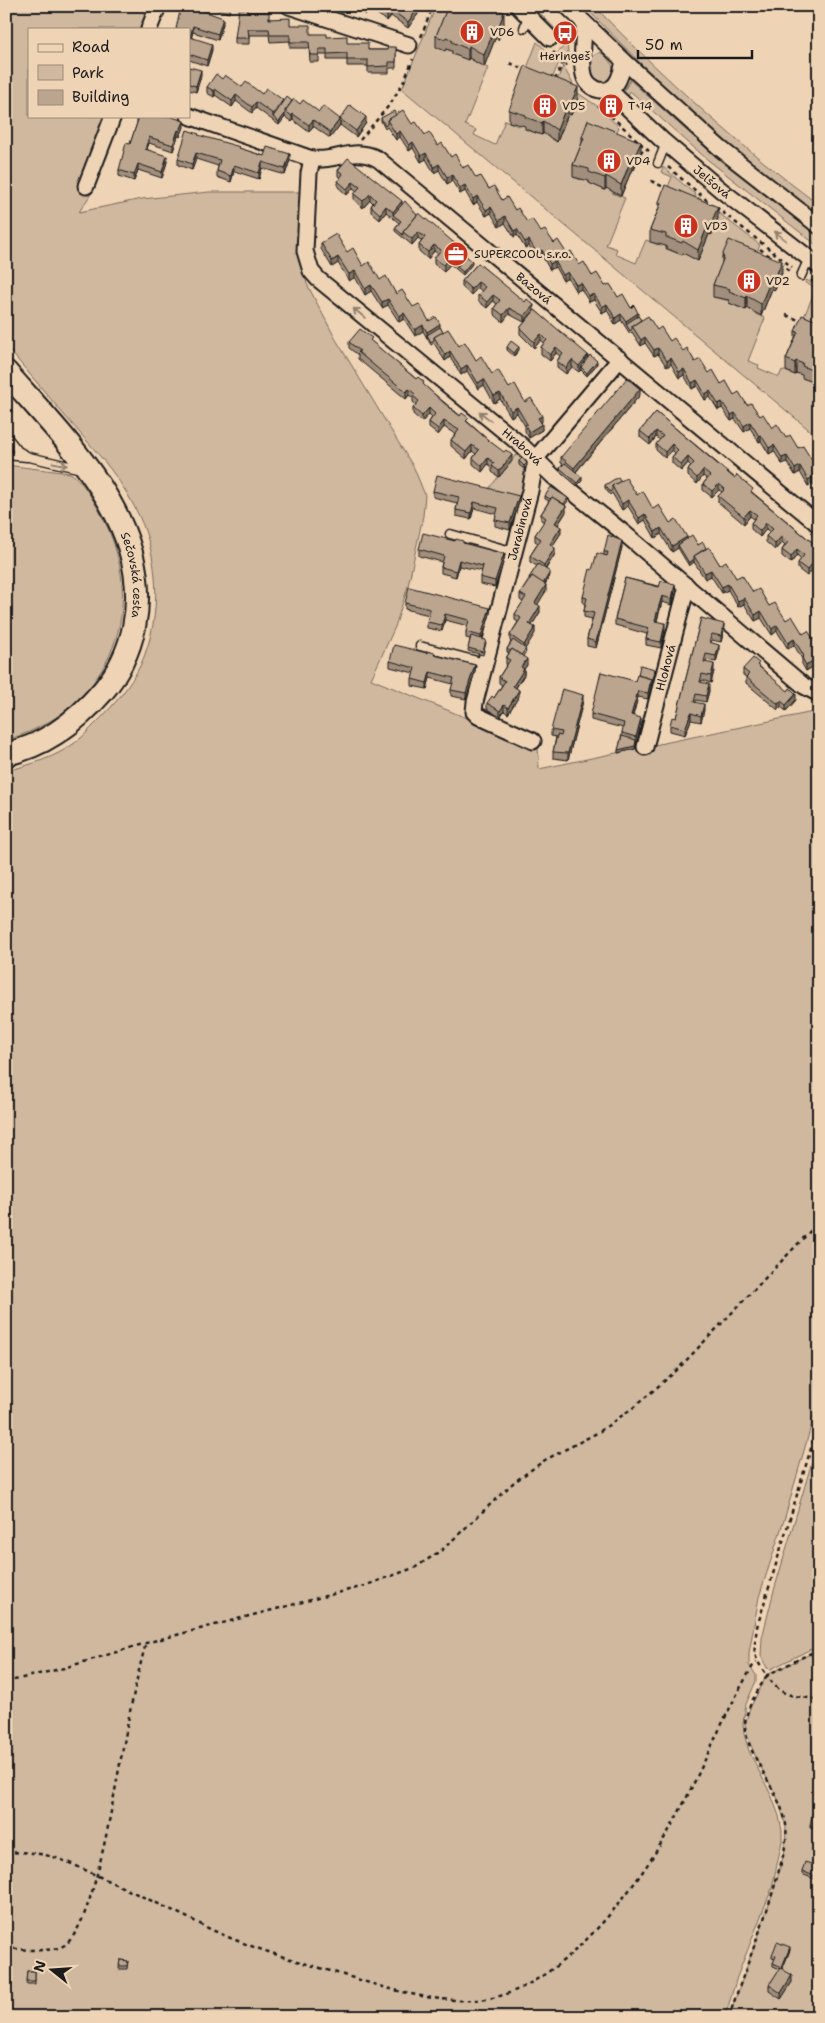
<svg xmlns="http://www.w3.org/2000/svg" width="825" height="2023" font-family="'Shantell Sans',sans-serif">
  <style>
    .green { fill: #d0b89f; stroke: #766a5e }
    .lines { fill: none; stroke-linecap: round; stroke-linejoin: round }
    .lane-casing { stroke: #1c1c1c; stroke-width: 11 }
    .street-casing { stroke: #1c1c1c; stroke-width: 19 }
    .primary-casing { stroke: #1c1c1c; stroke-width: 26 }
    .path { stroke: #1c1c1c; stroke-width: 2.5; stroke-dasharray: 4 4; stroke-linecap: butt }
    .lane { stroke: #efd3b5; stroke-width: 8 }
    .street { stroke: #efd3b5; stroke-width: 15 }
    .primary { stroke: #efd3b5; stroke-width: 22 }
    .wall { fill: #a18e7b; stroke: #1c1c1c }
    .shaded-wall { fill: #837464; stroke: #1c1c1c }
    .building { fill: #bba58f; stroke: #1c1c1c }
    .oneway { stroke: #908170 }
    .labels { text-anchor: middle; stroke-width: 5; stroke-linejoin: round; paint-order: stroke }
    .poi-label { font-size: 12px; fill: #1c1c1c; stroke: #efd3b5; text-anchor: start }
    .street-label { font-size: 12px; fill: #1c1c1c; stroke: #efd3b5 }
  </style>
  <rect width="100%" height="100%" fill="#efd3b5"/>
  <filter id="ink" filterUnits="userSpaceOnUse"><feTurbulence type="fractalNoise" baseFrequency=".02" numOctaves="2"/><feDisplacementMap in="SourceGraphic" scale="10" xChannelSelector="R" yChannelSelector="G"/><feConvolveMatrix kernelMatrix="1 2 1 2 8 2 1 2 1" color-interpolation-filters="sRGB"/></filter>
  <g filter="url(#ink)">
    <g class="green">
      <path d="M6,6H150L141,29H29V116H105L79,186L93,191L79,212L142,199L209,192H302V267L307,284L335,338L414,468L425,495L423,516L408,586L395,627L371,679L538,747L539,769L813,712L814,737L819,747V1398L785,1517L759,1597L749,1653V1665L756,1675V1681L746,1704L743,1723L744,1734L749,1751L772,1797L779,1816L782,1831V1841L772,1888L737,1977L725,2017H6V771C30,765 57,757 76,742C83,737 89,730 95,724C113,706 130,687 141,664C163,615 160,553 134,506C117,472 89,444 65,416C45,393 26,369 6,346Z"/>
      <path d="M436,6H450L445,51L446,49L453,52L452,54L468,60L469,58L476,61V63L488,68L465,125L476,130L474,135L495,145L505,120L518,126L519,124L526,126L525,129L541,135L543,133L557,141L568,114L571,115L557,81L563,66L578,93L597,106L619,127L615,136L573,177L581,180L583,178L589,181V183L605,190L606,188L613,190L612,193L625,198L606,245L617,249L615,254L636,263L646,240L658,245L660,243L666,246V249L682,255L683,253L698,261L709,234L712,235L718,219L698,202V197L760,245L756,254L713,297L730,301L729,303L745,310L747,308L753,310V313L765,318L748,361L759,365L758,368L779,377L782,370L795,375L796,373L803,375L802,378L819,384V438L402,89Z"/>
      <path d="M533,6L567,41L568,53L565,57L562,58L557,54L563,47L539,19L542,15Z"/>
      <path d="M584,6H594C664,78 738,145 819,205V215L746,158L677,100Z"/>
      <path d="M537,42L559,62L552,79L527,68Z"/>
      <path d="M600,52C612,60 623,79 602,83C591,77 590,68 592,57Z"/>
      <path d="M630,80L715,156L819,237V247L708,160L630,91L627,99L623,93Z"/>
      <path d="M663,167L696,195L694,198L668,187L672,177L661,172Z"/>
      <path d="M807,280L819,289V325L803,319L816,288L805,283Z"/>
      <path d="M520,454L529,463L523,501L487,491L515,456Z"/>
      <path d="M6,465L70,473C83,480 98,508 105,522C150,615 105,712 6,740Z"/>
      <path d="M819,1438V1645L771,1669L767,1668L761,1656L762,1638L773,1594Z"/>
      <path d="M819,1653V2017H729L772,1896L785,1850L786,1825L777,1797L758,1762L748,1738L745,1724L750,1708L767,1675L810,1654L815,1655Z"/>
    </g>
    <g class="lines">
      <defs>
        <g id="lane">
          <path d="M524,28L528,17"/>
          <path d="M658,163L666,143"/>
          <path d="M801,276L809,258"/>
          <path d="M6,436L18,451L29,457L82,469"/>
          <path d="M6,455L27,457"/>
          <path d="M450,534L515,552"/>
          <path d="M420,646L485,663"/>
        </g>
        <g id="street">
          <path d="M289,6L409,45"/>
          <path d="M518,6L550,38"/>
          <path d="M567,6L624,61L721,149L819,226"/>
          <path d="M584,23C584,38 580,65 585,78C587,83 592,87 596,89C616,96 621,76 624,61"/>
          <path d="M149,29L158,6"/>
          <path id="s1" d="M609,90L662,140L721,190L819,266"/>
          <path id="s2" d="M189,116L312,159C337,162 353,146 378,159L819,525"/>
          <path id="s3" d="M312,159L309,173L305,251L311,271L318,279L521,445L553,476L625,534L804,686L819,694"/>
          <path d="M86,186L113,116"/>
          <path id="s4" d="M533,741L478,716L474,712L475,702L530,491L536,458L620,359"/>
          <path id="s5" d="M645,747L687,586"/>
        </g>
        <g id="primary">
          <path id="s6" d="M6,372C67,442 155,525 134,627C129,651 119,672 103,691C78,720 45,746 6,754"/>
        </g>
      </defs>
      <use href="#lane" class="lane-casing"/>
      <use href="#street" class="street-casing"/>
      <use href="#primary" class="primary-casing"/>
      <g class="path">
        <path d="M496,6L502,12"/>
        <path d="M421,37L433,6"/>
        <path d="M553,52L567,66"/>
        <path d="M510,63L525,70"/>
        <path d="M555,80L563,62"/>
        <path d="M599,105L650,152"/>
        <path d="M360,140L391,103L405,79L413,59"/>
        <path d="M640,150L649,158"/>
        <path d="M668,167L711,204"/>
        <path d="M651,181L666,188"/>
        <path d="M716,207L792,267"/>
        <path d="M760,249L771,257"/>
        <path d="M779,264L791,272"/>
        <path d="M811,280L819,286"/>
        <path d="M786,315L801,321"/>
        <path d="M816,708L819,722"/>
        <path d="M819,1649L767,1675C782,1700 794,1694 819,1700"/>
        <path d="M811,1654L819,1656"/>
        <path d="M6,1682L64,1668L146,1643L364,1586L416,1567L442,1550L513,1483L545,1460L599,1432L634,1407L676,1371L819,1222"/>
        <path d="M6,1853C17,1852 28,1852 40,1854C64,1858 88,1872 111,1882C143,1897 175,1911 206,1927C249,1948 291,1959 337,1973C383,1987 429,2003 477,2000C558,1995 637,1888 673,1823C703,1770 724,1712 756,1661"/>
        <path d="M6,1948C21,1949 54,1954 66,1944C96,1920 115,1785 124,1743C130,1710 137,1676 146,1643"/>
        <path d="M729,2017C744,1970 764,1925 777,1877C782,1860 788,1842 786,1825C782,1793 743,1751 745,1723C747,1706 759,1689 767,1675C751,1654 754,1652 757,1627L819,1422"/>
      </g>
      <use href="#lane" class="lane"/>
      <use href="#street" class="street"/>
      <use href="#primary" class="primary"/>
    </g>
    <g class="wall">
      <path d="M181,6H204L203,11L223,24L218,40L193,32L191,37L212,50L207,66L189,60V29Z"/>
      <path d="M207,6H231L229,13Z"/>
      <path d="M355,6H415L418,14L408,28L391,16L387,21L370,9L366,15Z"/>
      <path d="M445,7L504,24L498,40L495,39L484,67L469,58L468,60L452,54V51L446,49L445,51L436,47V36L445,14Z"/>
      <path d="M248,12L290,25L310,34L327,37L368,50H388L396,47V68H389V73H368V66H347V60H327V55H319V62H310L309,48H290V41L270,42L269,35H249V44H235V38Z"/>
      <path d="M189,67L201,76L196,92L189,90Z"/>
      <path d="M222,79L242,87L262,94L283,103L292,101L300,104L319,112L340,125L330,138L313,126L309,132L293,120L292,122L285,117L279,125L256,108L252,113L236,101L232,107L215,95L214,97L207,93V87Z"/>
      <path d="M578,99L571,115L568,114L557,142L543,133L542,135L525,129V126L509,122V110Z"/>
      <path d="M396,115L412,124L515,210L527,222L541,232L631,308L638,316L641,320L657,330L760,416L772,428L786,438L811,459L819,461V499L818,493L813,483L808,486L800,472L795,475L787,462L782,464L774,451L769,454L761,441L759,442L750,428L744,432L735,419L731,421L722,408L718,410L710,397L705,400L697,386L692,389L684,375L679,378L671,364L667,367L658,354L654,356L645,343L641,346L632,332L630,334L621,320L615,324L607,310L602,313L594,300L589,302L581,289L576,292L568,278L563,281L555,267L550,270L542,256L537,259L529,246L525,248L517,235L514,237L505,223L499,227L491,213L486,216L477,202L473,205L465,191L460,194L452,181L447,184L439,170L434,173L426,159L421,162L413,148L409,151L400,137L396,140L387,127L385,129L381,121V118Z"/>
      <path d="M137,116L184,127L180,137L178,136L173,151L149,143L147,149L167,162L162,178L138,170L134,181L119,176V170L130,144L137,123Z"/>
      <path d="M340,119L366,123L356,137L340,125Z"/>
      <path d="M199,136L264,156L290,160L285,175L262,168L259,179L234,171L231,182L217,177V171L218,166L196,159L192,170L178,165V159Z"/>
      <path d="M582,137L641,153L634,170L632,169L621,196L606,188L605,190L589,183V181L573,177V165L582,143Z"/>
      <path d="M338,170L402,204L417,215L466,256L472,264L463,275L450,264L444,272L434,264V258L438,254L434,251L428,259L419,251V245L422,241L418,238L412,245L395,231V228L399,223L386,212L380,220L371,212V206L373,203L370,200L363,208L354,200V194L357,191L353,188L347,195L338,187V181L340,178L338,176Z"/>
      <path d="M659,202L718,218L711,235L709,234L698,261L683,253L682,255L666,248V246L650,242V230L659,208Z"/>
      <path d="M321,243L347,252L429,321L440,327L443,332L459,346L525,402L542,422L541,423L542,430L529,438L525,431V426L517,413L511,417L500,399L494,403L484,385L478,389L467,371L461,375L450,357L445,361L434,343L431,345L423,331L415,336L404,319L399,322L388,305L382,308L371,291L365,295L355,277L349,281L338,263L332,267L321,249Z"/>
      <path d="M722,256L782,273L775,290L772,289L761,316L747,308L746,310L729,303V300L713,297V285L722,263Z"/>
      <path d="M478,263L534,311L524,322L509,314L503,322L494,314V308L497,304L493,301L487,308L478,301V295L482,291L478,288L471,295L462,287V281Z"/>
      <path d="M535,310L597,364L587,376L581,370L579,372L572,367L566,374L557,367V361L560,356L556,353L550,361L541,354V347L544,343L541,340L534,348L520,334V328Z"/>
      <path d="M819,322V384L802,378V375L796,373L795,375L786,371V359L795,338V331Z"/>
      <path d="M349,342H372L469,423L512,461L499,477L492,472V467L488,464L482,472L473,464V458L476,454L472,451L466,459L451,446V440L455,434L444,427L438,435L429,428V422L432,417L429,414L422,422L413,414V408L416,405L413,402V398L409,395L406,399L358,359V355L349,348Z"/>
      <path d="M507,347L519,350L514,356L507,350Z"/>
      <path d="M640,395L576,472L582,481L577,486L560,471V468L563,464L561,463V457Z"/>
      <path d="M656,412L819,548V573L813,569L807,576L798,569V563L801,559L797,555L791,563L782,556V550L785,545L782,542L775,550L766,542V536L770,532L766,529L760,537L751,529V523L754,519L750,516L744,524L718,502V496L722,492L719,490L712,497L703,490V484L707,479L703,476L697,484L688,476V470L691,466L688,463L681,471L672,463V457L675,453L672,450L665,458L656,450V444L660,440L656,437L650,445L640,437V431Z"/>
      <path d="M519,461L527,466L524,469L519,465Z"/>
      <path d="M621,481L670,523L687,539L706,548L720,565L803,634L819,656V663L806,671L802,664V659L794,645L788,649L777,631L772,635L761,618L755,621L744,604L738,607L728,590L722,593L711,576L705,579L694,562L689,566L678,548L672,552L661,534L655,538L645,520L639,524L628,506L622,510L612,493L610,495L605,488V485Z"/>
      <path d="M433,491L519,502L510,530L495,526V520L496,514L474,508L471,519L456,516V510L457,503L433,497Z"/>
      <path d="M545,496L568,501L565,505L566,512L558,525L561,533L552,546L555,554L546,569L550,575L545,585L546,591L537,604L540,612L532,625L535,633L525,648L526,652L523,656L527,665L524,669V675L516,688L519,696L508,714L504,711L500,717L487,709V703L494,698L502,685L499,683V677L507,664H506V658L509,653L507,652V649L511,642L510,641V635L518,622L515,620V614L523,602L520,600V594L529,580V578L537,566L530,562V556L538,543L535,541V535L544,522L541,520V514L549,501L545,499Z"/>
      <path d="M463,543L504,560L495,587L480,584V577L482,571L459,566L456,577L441,573V567L442,562L419,556V549Z"/>
      <path d="M622,547L596,648L587,646V639L592,619L584,617V611L585,604L583,603V597L592,570L604,555V552Z"/>
      <path d="M625,578L675,590L672,605L662,602L657,621L665,630L661,648L646,645V639L647,634L615,625V619Z"/>
      <path d="M405,603L490,614L482,639L486,643L483,655L468,651L470,639L466,638V632L468,626L445,620L442,631L427,628V622L429,615L405,609Z"/>
      <path d="M701,618L724,630L721,642L712,640L711,643L719,651L716,662L706,660V662L714,671L711,683L702,680L701,682L709,691L706,702L696,700V702L704,710L701,722L691,720L685,735L670,731V725L676,718Z"/>
      <path d="M435,655L475,672L466,699L451,696V690L453,684L430,678L427,689L412,686V679L414,673L390,667V661Z"/>
      <path d="M759,666L796,700L786,711L781,707L778,710L746,683V677L743,675V669Z"/>
      <path d="M655,672L648,699L638,697L633,716L641,724L635,749L618,753L623,728L591,720V714L635,681Z"/>
      <path d="M583,701L568,760L553,758V752L556,737L551,736V730Z"/>
      <path d="M819,1814V1831L810,1828V1825Z"/>
      <path d="M817,1870L814,1879L802,1874V1871Z"/>
      <path d="M790,1950L782,1969L792,1982L781,1999L769,1991V1985L780,1969L773,1966V1963L775,1959L772,1958V1955Z"/>
      <path d="M120,1960L128,1961L127,1969H119Z"/>
      <path d="M27,1971H35V1984H26Z"/>
    </g>
    <g class="shaded-wall">
      <path d="M368,6H370V9L366,15V9Z"/>
      <path d="M418,8V14L408,28V22Z"/>
      <path d="M391,10V16L387,21V15Z"/>
      <path d="M504,12V24L498,40V29Z"/>
      <path d="M223,18V24L218,40V34Z"/>
      <path d="M193,26V32L190,43V37Z"/>
      <path d="M495,28V39L484,67V55Z"/>
      <path d="M212,44V50L207,66V60Z"/>
      <path d="M469,46V58L468,60V49Z"/>
      <path d="M201,70V76L196,92V86Z"/>
      <path d="M578,87V99L571,115V103Z"/>
      <path d="M215,89V95L214,97V91Z"/>
      <path d="M236,95V101L232,107V101Z"/>
      <path d="M283,100V106L273,117V114Z"/>
      <path d="M256,102V108L252,113V107Z"/>
      <path d="M568,102V114L557,142V130Z"/>
      <path d="M616,102V105L610,110V107Z"/>
      <path d="M285,114V117L279,125V122Z"/>
      <path d="M293,114V120L292,122V116Z"/>
      <path d="M366,117V123L356,137V131Z"/>
      <path d="M340,119V125L330,138V132Z"/>
      <path d="M313,120V126L309,132V125Z"/>
      <path d="M184,121V127L180,137V131Z"/>
      <path d="M543,121V133L542,135V123Z"/>
      <path d="M178,130V136L173,151V145Z"/>
      <path d="M400,131V137L396,140V134Z"/>
      <path d="M149,137V143L145,155V149Z"/>
      <path d="M413,142V148L409,151V145Z"/>
      <path d="M641,142V153L634,170V158Z"/>
      <path d="M196,153V159L192,170V164Z"/>
      <path d="M426,153V159L421,162V156Z"/>
      <path d="M290,154V160L285,175V169Z"/>
      <path d="M167,156V162L162,178V172Z"/>
      <path d="M632,157V169L621,196V185Z"/>
      <path d="M262,162V168L259,179V173Z"/>
      <path d="M138,164V170L134,181V175Z"/>
      <path d="M439,164V170L434,173V167Z"/>
      <path d="M234,165V171L231,182V176Z"/>
      <path d="M452,175V181L447,184V177Z"/>
      <path d="M606,176V188L605,190V178Z"/>
      <path d="M353,182V188L347,195V189Z"/>
      <path d="M465,185V191L460,194V188Z"/>
      <path d="M370,194V200L363,208V201Z"/>
      <path d="M477,196V202L473,205V199Z"/>
      <path d="M402,201V207L393,215V212Z"/>
      <path d="M386,206V212L380,220V214Z"/>
      <path d="M491,207V213L486,216V210Z"/>
      <path d="M718,207V218L711,235V223Z"/>
      <path d="M505,216V223L499,227V221Z"/>
      <path d="M709,222V234L698,261V250Z"/>
      <path d="M517,229V235L514,237V231Z"/>
      <path d="M418,232V238L412,245V239Z"/>
      <path d="M529,240V246L525,248V242Z"/>
      <path d="M434,245V251L428,259V252Z"/>
      <path d="M542,250V256L537,259V253Z"/>
      <path d="M466,253V259L457,267V264Z"/>
      <path d="M338,257V263L332,267V261Z"/>
      <path d="M450,258V264L444,272V265Z"/>
      <path d="M472,261V264L463,275V272Z"/>
      <path d="M555,261V267L550,270V264Z"/>
      <path d="M782,261V273L775,290V278Z"/>
      <path d="M355,271V277L349,281V274Z"/>
      <path d="M568,272V278L563,281V275Z"/>
      <path d="M772,277V289L761,316V304Z"/>
      <path d="M478,282V288L471,295V289Z"/>
      <path d="M581,283V289L576,292V285Z"/>
      <path d="M371,285V291L365,295V289Z"/>
      <path d="M594,294V300L589,302V296Z"/>
      <path d="M493,295V301L487,308V302Z"/>
      <path d="M747,296V308L746,310V298Z"/>
      <path d="M388,299V305L382,308V302Z"/>
      <path d="M607,304V310L602,313V307Z"/>
      <path d="M534,305V311L524,322V316Z"/>
      <path d="M509,308V314L503,322V315Z"/>
      <path d="M404,313V319L399,322V316Z"/>
      <path d="M638,313V319L626,324V321Z"/>
      <path d="M621,314V320L615,324V318Z"/>
      <path d="M440,324V330L427,335V338V332Z"/>
      <path d="M423,325V331L415,336V330Z"/>
      <path d="M541,334V340L534,348V342Z"/>
      <path d="M645,337V343L641,346V340Z"/>
      <path d="M519,347V350L514,356V353Z"/>
      <path d="M556,347V353L550,361V355Z"/>
      <path d="M658,348V354L654,356V350Z"/>
      <path d="M450,351V357L445,361V355Z"/>
      <path d="M588,355V361L581,367V370L579,372V366Z"/>
      <path d="M671,358V364L667,367V361Z"/>
      <path d="M572,360V367L566,374V368Z"/>
      <path d="M597,361V364L587,376V373Z"/>
      <path d="M796,361V373L795,375V363Z"/>
      <path d="M467,365V371L461,375V369Z"/>
      <path d="M684,369V375L679,378V372Z"/>
      <path d="M484,379V385L478,389V383Z"/>
      <path d="M697,380V386L692,389V383Z"/>
      <path d="M409,389V395L406,399V392Z"/>
      <path d="M640,389V395L574,474V468Z"/>
      <path d="M710,391V397L705,400V394Z"/>
      <path d="M500,393V399L494,403V396Z"/>
      <path d="M722,402V408L718,410V404Z"/>
      <path d="M517,407V413L511,417V411Z"/>
      <path d="M429,408V414L422,422V416Z"/>
      <path d="M735,413V419L731,421V415Z"/>
      <path d="M542,416V422L538,424V418Z"/>
      <path d="M444,421V427L438,435V429Z"/>
      <path d="M750,422V428L744,432V426Z"/>
      <path d="M542,424V430L529,438V432Z"/>
      <path d="M656,431V437L650,445V439Z"/>
      <path d="M761,435V441L759,442V436Z"/>
      <path d="M672,444V450L665,458V452Z"/>
      <path d="M472,445V451L466,459V452Z"/>
      <path d="M774,445V451L769,454V448Z"/>
      <path d="M512,455V461L499,477V471Z"/>
      <path d="M787,456V462L782,464V458Z"/>
      <path d="M688,457V463L681,471V465Z"/>
      <path d="M488,458V464L482,472V466Z"/>
      <path d="M527,463V466L524,469V466Z"/>
      <path d="M800,466V472L795,475V469Z"/>
      <path d="M703,470V476L697,484V478Z"/>
      <path d="M582,477V481L577,486V483Z"/>
      <path d="M813,477V483L808,486V480Z"/>
      <path d="M719,484V490L712,497V491Z"/>
      <path d="M519,496V502L510,530V523Z"/>
      <path d="M628,500V506L622,510V504Z"/>
      <path d="M474,502V508L471,519V513Z"/>
      <path d="M566,506V512L555,529V523Z"/>
      <path d="M750,510V516L744,524V517Z"/>
      <path d="M645,514V520L639,524V518Z"/>
      <path d="M766,523V529L760,537V531Z"/>
      <path d="M561,527V533L550,550V544Z"/>
      <path d="M661,528V534L655,538V532Z"/>
      <path d="M782,536V542L775,550V544Z"/>
      <path d="M687,537V543L678,545V548L672,552V546Z"/>
      <path d="M622,541V547L596,648V642Z"/>
      <path d="M555,548V554L544,571V565Z"/>
      <path d="M797,549V555L791,563V557Z"/>
      <path d="M504,554V560L495,587V581Z"/>
      <path d="M694,559V562L689,566V563Z"/>
      <path d="M459,560V566L456,577V571Z"/>
      <path d="M813,563V569L807,576V570Z"/>
      <path d="M711,570V576L705,579V573Z"/>
      <path d="M550,572V575L542,589V586Z"/>
      <path d="M675,584V590L672,605V599Z"/>
      <path d="M728,584V590L722,593V587Z"/>
      <path d="M546,585V591L535,609V603Z"/>
      <path d="M662,596V602L655,627V621Z"/>
      <path d="M744,598V604L738,607V601Z"/>
      <path d="M540,606V612L529,630V624Z"/>
      <path d="M490,608V614L481,642V636Z"/>
      <path d="M761,611V618L755,621V615Z"/>
      <path d="M445,614V620L442,631V625Z"/>
      <path d="M665,623V630L661,648V642Z"/>
      <path d="M724,624V630L721,642V636Z"/>
      <path d="M777,625V631L772,635V629Z"/>
      <path d="M535,627V633L524,651V645Z"/>
      <path d="M794,639V645L788,649V643Z"/>
      <path d="M719,645V651L716,662V656Z"/>
      <path d="M819,649V655L815,657V651Z"/>
      <path d="M819,657V663L806,671V665Z"/>
      <path d="M527,659V665L521,674V667Z"/>
      <path d="M714,664V671L711,683V676Z"/>
      <path d="M475,665V672L466,699V693Z"/>
      <path d="M524,669V675L513,692V686Z"/>
      <path d="M655,669V672L648,699V693Z"/>
      <path d="M430,672V678L427,689V683Z"/>
      <path d="M709,684V691L706,702V696Z"/>
      <path d="M519,690V696L508,714V708Z"/>
      <path d="M638,691V697L631,721V715Z"/>
      <path d="M796,694V700L786,711V705Z"/>
      <path d="M583,695V701L568,760V753Z"/>
      <path d="M781,701V707L778,710V704Z"/>
      <path d="M704,704V710L701,722V716Z"/>
      <path d="M504,705V711L500,717V711Z"/>
      <path d="M691,713V720L685,735V729Z"/>
      <path d="M641,718V724L635,749L618,753V750L636,740V737Z"/>
      <path d="M790,1947V1950L782,1970V1967Z"/>
      <path d="M792,1975V1982L781,1999V1993Z"/>
    </g>
    <g class="building">
      <path d="M181,6H202L201,10L223,18L218,34L193,26L190,37L212,44L207,60L189,54V29H176Z"/>
      <path d="M375,6H415L418,8L408,22L391,10L387,15Z"/>
      <path d="M445,6H490L504,12L498,29L495,28L484,55L469,46L468,49L452,42L453,40L446,37L445,39L436,36L447,8L445,7Z"/>
      <path d="M239,9H248V12H269V19L290,18V25H310V34H327V37L347,36V43H368V50H388L387,47H396V62H389V66L368,67V60H347V53L327,54V49H319V55H310L309,42H290V35H270L269,29H248L249,38H235Z"/>
      <path d="M525,66L578,87L571,103L568,102L557,130L543,121L542,123L525,117L526,115L509,110Z"/>
      <path d="M189,67L201,70L196,86L189,84Z"/>
      <path d="M216,74L222,79L225,75L242,87L246,82L262,94L266,88L283,100L273,114L256,102L252,107L236,95L232,101L215,89L214,91L207,87Z"/>
      <path d="M287,97L292,101L285,111V114L279,122L273,117Z"/>
      <path d="M613,98L616,102L610,107L607,103Z"/>
      <path d="M294,99L300,104L303,100L319,112L323,106L340,119L330,132L313,120L309,125L293,114L292,116L285,111Z"/>
      <path d="M350,105L366,117L356,131L340,119Z"/>
      <path d="M403,110L412,124L416,122L425,135L429,132L438,146L442,143L451,157L455,154L463,168L468,165L476,178L481,176L489,189L494,186L502,200L507,197L515,210L518,208L527,222L532,219L541,232L545,230L554,243L558,240L567,254L571,251L579,265L584,262L592,276L597,273L605,286L610,284L618,297L623,294L631,308L634,305L638,313L626,321L621,314L615,318L607,304L602,307L594,294L589,296L581,283L576,285L568,272L563,275L555,261L550,264L542,250L537,253L529,240L525,242L517,229L514,231L505,216L499,221L491,207L486,210L477,196L473,199L465,185L460,188L452,175L447,177L439,164L434,167L426,153L421,156L413,142L409,145L400,131L396,134L387,120Z"/>
      <path d="M394,111L396,115L387,120V124L385,126L381,118Z"/>
      <path d="M137,116H169L184,121L180,131L178,130L173,145L149,137L145,149L167,156L162,172L138,164L134,175L119,170L126,143L130,144L139,117Z"/>
      <path d="M588,120L641,142L634,158L632,157L621,185L606,176L605,178L589,172V169L573,165L584,138L582,137Z"/>
      <path d="M187,130L199,134L198,135L240,147L239,148L264,156L267,147L290,154L285,169L262,162L259,173L234,165L231,176L217,171L220,160L196,153L192,164L178,159Z"/>
      <path d="M348,158L402,201L393,212L386,206L380,214L371,206L376,200L370,194L363,201L354,194L360,187L353,182L347,189L338,181L343,174L338,170Z"/>
      <path d="M665,185L718,207L711,223L709,222L698,250L683,241L682,243L666,237V234L650,230L661,203L659,202Z"/>
      <path d="M405,201L417,215L403,232V235L395,228L401,221L393,215Z"/>
      <path d="M419,213L466,253L457,264L450,258L444,265L434,258L441,250L434,245L428,252L419,245L425,237L418,232L412,239L403,232Z"/>
      <path d="M336,234L347,252L353,248L363,266L369,262L380,280L386,276L396,294L402,290L413,307L419,304L429,321L436,317L440,324L427,332L423,325L415,330L404,313L399,316L388,299L382,302L371,285L365,289L355,271L349,274L338,257L332,261L321,243Z"/>
      <path d="M729,240L782,261L775,278L772,277L761,304L747,296L746,298L729,291L730,289L713,285L724,257L722,256Z"/>
      <path d="M466,256L472,261L463,272L457,267Z"/>
      <path d="M478,263L525,302L527,299L534,305L524,316L509,308L503,315L494,308L500,300L493,295L487,302L478,295L485,287L478,282L471,289L462,281Z"/>
      <path d="M535,310L588,355L579,366L572,360L566,368L557,361L563,353L556,347L550,355L541,347L547,340L541,334L534,342L520,328Z"/>
      <path d="M802,315L819,322V373L802,366L803,364L796,361L795,363L786,359L798,332L795,331Z"/>
      <path d="M638,316L641,320L632,326V329L630,331L626,324Z"/>
      <path d="M648,316L657,330L661,327L670,341L674,338L683,351L687,348L695,362L700,359L709,373L713,370L721,384L726,381L734,395L739,392L747,405L751,403L760,416L763,414L772,428L777,424L786,438L790,435L798,448L803,446L811,459L816,457L819,461V487L813,477L808,480L800,466L795,469L787,456L782,458L774,445L769,448L761,435L759,436L750,422L744,426L735,413L731,415L722,402L718,404L710,391L705,394L697,380L692,383L684,369L679,372L671,358L667,361L658,348L654,350L645,337L641,340L632,326Z"/>
      <path d="M440,327L443,332L434,337V340L431,342L427,335Z"/>
      <path d="M360,329L372,338L370,340L416,379L418,377L424,382L423,384L444,403L460,416L462,413L469,418L466,421L488,440L504,452L506,450L512,455L499,471L492,466L494,463L488,458L482,466L473,458L479,450L472,445L466,452L451,440L459,430L444,421L438,429L429,422L435,414L429,408L422,416L413,408L419,401L413,396L415,394L409,389L406,392L358,352L360,351L349,342Z"/>
      <path d="M448,329L459,346L465,342L476,360L481,356L492,374L498,370L509,388L515,384L525,402L531,398L542,416L538,418L542,424L529,432L525,425L527,424L517,407L511,411L500,393L494,396L484,379L478,383L467,365L461,369L450,351L445,355L434,337Z"/>
      <path d="M511,341L519,347L514,353L507,347Z"/>
      <path d="M590,355L597,361L587,373L581,367Z"/>
      <path d="M627,378L640,389L574,468L561,457Z"/>
      <path d="M656,412L734,478L737,475L753,489L751,492L819,548V567L813,563L807,570L798,563L804,555L797,549L791,557L782,550L788,542L782,536L775,544L766,536L773,529L766,523L760,531L751,523L757,515L750,510L744,517L718,496L725,489L719,484L712,491L703,484L710,476L703,470L697,478L688,470L694,463L688,457L681,465L672,457L678,450L672,444L665,452L656,444L663,436L656,431L650,439L640,431Z"/>
      <path d="M522,458L527,463L524,466L519,461Z"/>
      <path d="M565,463L582,477L577,483L560,468Z"/>
      <path d="M437,475L519,496L510,523L495,520L498,508L474,502L471,513L456,510L459,497L433,491Z"/>
      <path d="M618,477L621,481L612,486V490L610,492L605,485Z"/>
      <path d="M626,478L637,495L643,491L653,509L659,505L670,523L676,519L687,537L672,546L661,528L655,532L645,514L639,518L628,500L622,504L612,486Z"/>
      <path d="M551,487L568,498L564,504L552,497L550,499L545,496Z"/>
      <path d="M552,497L566,506L555,523L561,527L550,544L555,548L544,565L530,556L541,539L535,535L546,518L541,514Z"/>
      <path d="M423,533L455,541L456,539L463,541V543L504,554L495,581L480,577L483,566L459,560L456,571L441,567L444,556L419,549Z"/>
      <path d="M608,535L622,541L596,642L587,639L594,613L584,611L587,598L583,597L590,569L592,570L597,553L607,556L608,552H604Z"/>
      <path d="M692,535L698,545L703,542L706,548L694,556V559L689,563L678,545Z"/>
      <path d="M709,547L720,565L726,561L736,578L742,575L753,592L759,589L769,606L775,603L786,620L792,616L803,634L808,631L819,647V649L815,651L819,657L806,665L802,658L804,656L794,639L788,643L777,625L772,629L761,611L755,615L744,598L738,601L728,584L722,587L711,570L705,573L694,556Z"/>
      <path d="M538,564L550,572L543,584L532,576L530,578H529Z"/>
      <path d="M532,576L546,585L535,603L540,606L529,624L535,627L524,645L510,635L521,618L515,614L526,597L520,594Z"/>
      <path d="M625,578L659,587L661,581L675,584L672,599L662,596L658,609L655,621L665,623L661,642L646,639L649,628L615,619Z"/>
      <path d="M409,587L490,608L481,636L466,632L469,620L445,614L442,625L427,622L430,609L405,603Z"/>
      <path d="M701,618L724,624L721,636L712,634L709,642L719,645L716,656L706,654L704,662L714,664L711,676L702,674L700,682L709,684L706,696L696,694L694,702L704,704L701,716L691,713L685,729L670,725L672,717L676,718Z"/>
      <path d="M471,636L486,640L483,652L468,648Z"/>
      <path d="M513,640L526,649L521,655L512,649L510,651L507,649Z"/>
      <path d="M394,645L427,653V651L435,653L434,655L475,665L466,693L451,690L454,678L430,672L427,683L412,679L415,668L390,661Z"/>
      <path d="M512,649L527,659L521,667L524,669L513,686L519,690L508,708L504,705L500,711L487,703L492,696L494,698L505,681L499,677L510,660L506,658Z"/>
      <path d="M753,658L759,663L757,665L788,691L790,688L796,694L786,705L781,701L778,704L746,677L749,674L743,669Z"/>
      <path d="M640,665L655,669L651,682V679L638,675Z"/>
      <path d="M601,672L635,681L637,675L651,679L648,693L638,691L631,715L641,718L636,737L622,733L624,723L591,714Z"/>
      <path d="M562,689L583,695L568,753L553,752L557,735L561,736L562,732L551,730Z"/>
      <path d="M622,736L636,740L635,746L618,750Z"/>
      <path d="M813,1812L819,1814V1828L810,1825Z"/>
      <path d="M805,1862L817,1866L814,1876L802,1871Z"/>
      <path d="M777,1942L790,1947L782,1967L773,1963L776,1956L772,1955Z"/>
      <path d="M120,1960L128,1961L127,1966H119Z"/>
      <path d="M780,1968L792,1975L781,1993L769,1985Z"/>
      <path d="M27,1971H35V1981H26Z"/>
    </g>
    <defs><path id="oneway-shaft" d="M-6 0H5M1.5-3L5.5 0L1.5 3" fill="none" stroke-width="1.6" stroke-linecap="round" stroke-linejoin="round" transform="scale(1.25)"/></defs>
    <g class="oneway">
      <use href="#oneway-shaft" transform="translate(780 236) rotate(-142)"/>
      <use href="#oneway-shaft" transform="translate(359 313) rotate(-141)"/>
      <use href="#oneway-shaft" transform="translate(485 416) rotate(-141)"/>
      <use href="#oneway-shaft" transform="translate(60 464) rotate(11)"/>
    </g>
  </g>
  <defs>
    <symbol id="building-disc" viewBox="-11 -11 22 22"><circle r="9.5" fill="#c8321e" stroke="#efd3b5"/><path d="M-4-6H4V6H1V3H-1V6H-4ZM-2.5-4.3h1.7v1.8h-1.7ZM.8-4.3h1.7v1.8H.8ZM-2.5-1h1.7V.8h-1.7ZM.8-1h1.7V.8H.8Z" fill="#fff"/></symbol>
    <symbol id="bus-disc" viewBox="-11 -11 22 22"><circle r="9.5" fill="#c8321e" stroke="#efd3b5"/><path d="M-5-6H5V4H4V6H2V4H-2V6H-4V4H-5ZM-3.5-4V0h7V-4ZM-3.5 1.2v1.5H-2V1.2ZM2 1.2v1.5H3.5V1.2Z" fill="#fff"/></symbol>
    <symbol id="office-disc" viewBox="-11 -11 22 22"><circle r="9.5" fill="#c8321e" stroke="#efd3b5"/><path d="M-6-3h4V-5.5h4V-3h4V5H-6ZM-1-4.5V-3h2v-1.5ZM-6 0V1H6V0Z" fill="#fff"/></symbol>
  </defs>
  <g fill-rule="evenodd">
    <use href="#building-disc" x="458" y="18" width="28" height="28"/>
    <use href="#bus-disc" x="551" y="19" width="28" height="28"/>
    <use href="#building-disc" x="531" y="92" width="28" height="28"/>
    <use href="#building-disc" x="597" y="92" width="28" height="28"/>
    <use href="#building-disc" x="595" y="147" width="28" height="28"/>
    <use href="#building-disc" x="672" y="212" width="28" height="28"/>
    <use href="#office-disc" x="442" y="240" width="28" height="28"/>
    <use href="#building-disc" x="735" y="267" width="28" height="28"/>
  </g>
  <g class="labels">
    <g class="poi-label">
      <text x="490" y="36">VD6</text>
      <text x="565" y="60" text-anchor="middle">Heringeš</text>
      <text x="562" y="110">VD5</text>
      <text x="628" y="110">T 14</text>
      <text x="626" y="165">VD4</text>
      <text x="704" y="230">VD3</text>
      <text x="474" y="258">SUPERCOOL s.r.o.</text>
      <text x="766" y="285">VD2</text>
    </g>
    <g class="street-label">
      <text dy="4" stroke="none"><textPath href="#s1" startOffset="138">Jelšová</textPath></text>
      <text dy="4" stroke="none"><textPath href="#s2" startOffset="400">Bazová</textPath></text>
      <text dy="4" stroke="none"><textPath href="#s3" startOffset="388">Hrabová</textPath></text>
      <text dy="4" stroke="none"><textPath href="#s4" startOffset="255">Jarabinová</textPath></text>
      <text dy="4" stroke="none"><textPath href="#s6" startOffset="244">Sečovská cesta</textPath></text>
      <text dy="4" stroke="none"><textPath href="#s5" startOffset="82">Hlohová</textPath></text>
    </g>
  </g>
  <rect width="825" height="2023" fill="none" stroke="#efd3b5" stroke-width="25"/>
  <rect x="12" y="12" width="800" height="1998" fill="none" stroke="#1c1c1c" stroke-width="2" filter="url(#ink)"/>
  <rect x="28" y="28" width="162" height="90" fill="#efd3b5" stroke="#9b8a78"/>
  <rect x="38" y="44" width="25" height="8" fill="#efd3b5" stroke="#9b8a78"/>
  <text x="72" y="52" font-size="15" fill="#1c1c1c">Road</text>
  <rect x="38" y="65" width="25" height="15" fill="#d0b89f" stroke="#9b8a78"/>
  <text x="72" y="78" font-size="15" fill="#1c1c1c">Park</text>
  <rect x="38" y="90" width="25" height="15" fill="#bba58f" stroke="#9b8a78"/>
  <text x="72" y="102" font-size="15" fill="#1c1c1c">Building</text>
  <g transform="translate(52 1970) rotate(287)" stroke="#efd3b5" stroke-width="4" paint-order="stroke">
  <path d="M0-4L9 19L0 12L-9 19Z" fill="#1c1c1c"/>
  <text y="-8" font-size="14" font-weight="bold" text-anchor="middle" fill="#1c1c1c">N</text>
  </g>
  <path d="M638 50v8h114v-8" fill="none" stroke="#1c1c1c" stroke-width="2.5"/>
  <text x="645" y="50" font-size="15" fill="#1c1c1c" stroke="#efd3b5" stroke-width="4" paint-order="stroke">50 m</text>
</svg>
